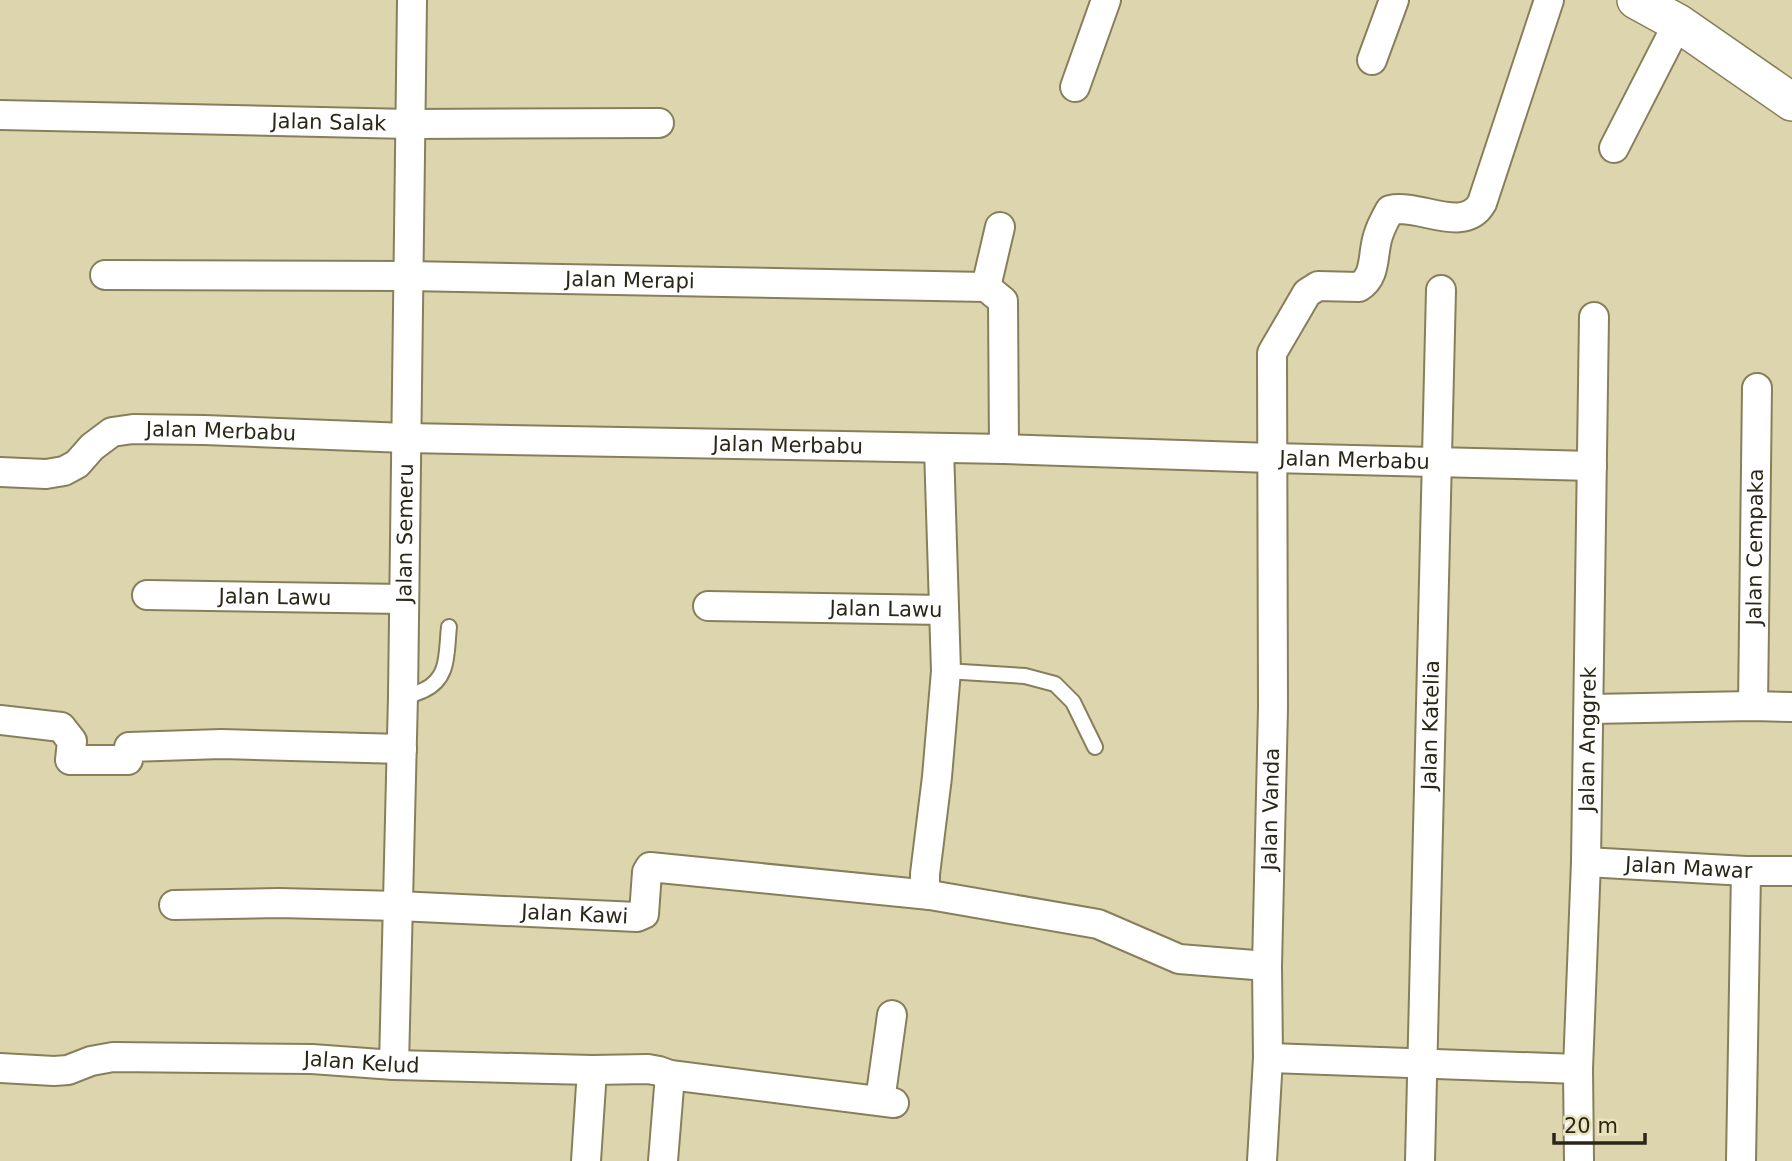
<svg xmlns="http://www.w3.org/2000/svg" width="1792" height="1161" font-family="'DejaVu Sans',sans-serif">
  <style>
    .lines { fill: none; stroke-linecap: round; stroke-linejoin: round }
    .service-casing { stroke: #877f5b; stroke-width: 18 }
    .minor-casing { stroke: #877f5b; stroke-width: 32 }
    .tertiary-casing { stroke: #877f5b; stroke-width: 40 }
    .service { stroke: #fff; stroke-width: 14 }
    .minor { stroke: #fff; stroke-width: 28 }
    .tertiary { stroke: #fff; stroke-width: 37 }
    .labels { text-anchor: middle; stroke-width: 7; stroke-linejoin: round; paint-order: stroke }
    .street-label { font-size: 21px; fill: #2b2718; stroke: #eae2bb }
  </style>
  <rect width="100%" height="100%" fill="#ddd5ae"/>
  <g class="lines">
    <defs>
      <g id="service">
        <path d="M946,671L1025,676L1055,684L1073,702L1095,747"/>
        <path d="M403,696C411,696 417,693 424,690C450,678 446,652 449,627"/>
      </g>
      <g id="minor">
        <path d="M1372,60L1394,0"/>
        <path d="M1075,87L1106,0"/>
        <path id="s1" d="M0,115L410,124L659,123"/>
        <path d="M1614,148L1678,23"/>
        <path id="s2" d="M105,275L408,276L986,287L1003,301L1004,449"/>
        <path d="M986,287L1000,227"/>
        <path id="s3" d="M0,472L46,474L64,471L77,464L92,447L112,432L133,429L204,430L406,438L1004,449L1272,458L1592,466"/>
        <path id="s4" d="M147,595L404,599"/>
        <path id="s5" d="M708,606L944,610"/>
        <path id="s6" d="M1753,706L1757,388"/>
        <path d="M1589,709L1753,706L1792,707"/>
        <path d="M0,720L61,727L72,741L70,760H128L129,747L222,744L402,749"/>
        <path id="s7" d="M1586,862L1746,871H1792"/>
        <path d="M930,895L925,886V874L937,777L946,671L939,448"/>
        <path id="s8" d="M174,905L279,903L398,906L637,917L644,914L647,872L650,867L930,895L1098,924L1179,959L1267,966"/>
        <path d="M1268,1058L1578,1069"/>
        <path id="s9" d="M394,1065L403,696L412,0"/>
        <path id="s10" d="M0,1068L54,1071L68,1070L91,1061L113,1057L312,1059L394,1065L592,1070L648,1069L659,1071L670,1075L894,1103"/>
        <path d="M880,1101L892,1015"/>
        <path d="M586,1161L592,1070"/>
        <path d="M663,1161L670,1075"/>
        <path id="s11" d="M1262,1161L1268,1058L1267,966L1273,708L1272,353L1307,293L1318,286L1359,287C1377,276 1372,254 1378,236C1381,226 1385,219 1390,210C1419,203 1464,235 1482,203L1549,0"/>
        <path id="s12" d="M1420,1161L1441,290"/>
        <path id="s13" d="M1579,1161L1578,1069L1586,862L1594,317"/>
        <path d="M1741,1161L1746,871"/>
      </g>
      <path id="tertiary" d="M1636,0L1678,23L1792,102"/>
    </defs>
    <use href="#service" class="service-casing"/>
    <use href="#minor" class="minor-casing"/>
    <use href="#tertiary" class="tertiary-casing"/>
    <use href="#service" class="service"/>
    <use href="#minor" class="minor"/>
    <use href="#tertiary" class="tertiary"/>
  </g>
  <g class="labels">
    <g class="street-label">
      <text dy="7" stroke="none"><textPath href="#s1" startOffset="329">Jalan Salak</textPath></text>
      <text dy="7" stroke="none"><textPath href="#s2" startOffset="525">Jalan Merapi</textPath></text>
      <text dy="7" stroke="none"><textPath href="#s3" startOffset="236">Jalan Merbabu</textPath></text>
      <text dy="7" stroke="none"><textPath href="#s3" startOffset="803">Jalan Merbabu</textPath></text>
      <text dy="7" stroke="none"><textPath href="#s3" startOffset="1370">Jalan Merbabu</textPath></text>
      <text dy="7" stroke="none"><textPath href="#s9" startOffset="532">Jalan Semeru</textPath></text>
      <text dy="7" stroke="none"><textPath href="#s6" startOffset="159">Jalan Cempaka</textPath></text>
      <text dy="7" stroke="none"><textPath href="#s4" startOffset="128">Jalan Lawu</textPath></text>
      <text dy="7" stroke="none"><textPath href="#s5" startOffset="178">Jalan Lawu</textPath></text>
      <text dy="7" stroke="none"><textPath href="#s12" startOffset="436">Jalan Katelia</textPath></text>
      <text dy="7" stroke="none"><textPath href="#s13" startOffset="422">Jalan Anggrek</textPath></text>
      <text dy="7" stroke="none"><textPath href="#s11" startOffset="352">Jalan Vanda</textPath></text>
      <text dy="7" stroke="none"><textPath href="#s7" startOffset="103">Jalan Mawar</textPath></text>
      <text dy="7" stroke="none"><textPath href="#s8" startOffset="401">Jalan Kawi</textPath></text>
      <text dy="7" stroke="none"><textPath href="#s10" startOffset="364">Jalan Kelud</textPath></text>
    </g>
  </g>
  <path d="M1554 1133v10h91v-10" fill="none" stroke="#2b2718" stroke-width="3.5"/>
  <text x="1564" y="1133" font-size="21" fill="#2b2718" stroke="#eae2bb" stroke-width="5" paint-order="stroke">20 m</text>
</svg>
